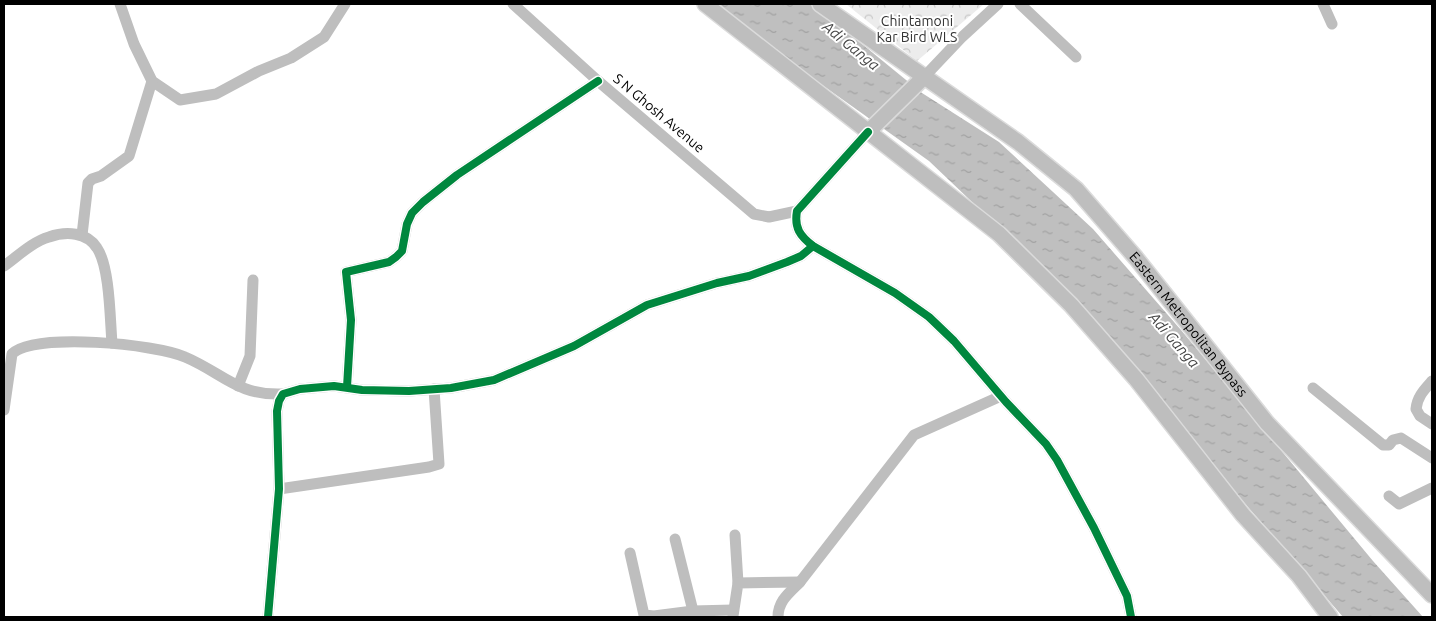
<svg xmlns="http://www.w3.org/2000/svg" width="1436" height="621" font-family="Ubuntu,sans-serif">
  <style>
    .forest { fill: url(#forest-crowns) }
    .water { fill: url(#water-ripples) }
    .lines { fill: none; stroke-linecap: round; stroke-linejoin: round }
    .major-casing { stroke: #dbdbdb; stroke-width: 18 }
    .minor { stroke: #bebebe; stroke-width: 11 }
    .major { stroke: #bebebe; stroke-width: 15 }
    .cycleway-casing { stroke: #fff; stroke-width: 11 }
    .cycleway { stroke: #00873e; stroke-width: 8 }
    .labels { text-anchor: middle; stroke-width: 4; stroke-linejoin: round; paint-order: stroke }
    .park-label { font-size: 14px; fill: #333; stroke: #fff }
    .street-label { font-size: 14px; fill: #000; stroke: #fff }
    .water-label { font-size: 15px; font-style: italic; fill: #444; stroke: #fff }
  </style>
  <defs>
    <pattern id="forest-crowns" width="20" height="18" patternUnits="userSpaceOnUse" patternTransform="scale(1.25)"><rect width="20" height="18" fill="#ececec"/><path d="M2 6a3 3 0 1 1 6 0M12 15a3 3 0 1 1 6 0" fill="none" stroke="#c9c9c9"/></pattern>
    <pattern id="water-ripples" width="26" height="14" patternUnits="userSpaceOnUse" patternTransform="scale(1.25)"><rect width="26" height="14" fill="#bfbfbf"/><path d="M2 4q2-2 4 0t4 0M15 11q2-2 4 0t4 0" fill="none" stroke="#a2a2a2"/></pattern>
  </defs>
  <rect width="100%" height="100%" fill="#fff"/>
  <path class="forest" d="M846,4H984L917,61Z"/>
  <path class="water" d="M718,4H813L922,93L999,142L1093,229L1181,330L1373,561L1423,617H1343L1241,499L1092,316L929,161L773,50Z"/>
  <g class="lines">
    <defs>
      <g id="major">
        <path d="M705,4L999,234L1071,305L1136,379L1243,515L1299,576L1330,617"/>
        <path id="s1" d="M820,4L1018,142L1076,189L1136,258L1267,423L1432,595"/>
        <path d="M868,132L925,76"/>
      </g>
    </defs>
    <use href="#major" class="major-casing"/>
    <g class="minor">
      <path d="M120,4L134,44L152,81L180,100L216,94L259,71L291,58L324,37L345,4"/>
      <path d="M513,4L598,81L754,214L769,217L797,211"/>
      <path d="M1020,4L1076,57"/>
      <path d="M1323,4L1332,24"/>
      <path d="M925,76L961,38L998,4"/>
      <path d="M868,132L797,211C794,228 800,236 813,246L895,293L929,317L954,341L1006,402L1046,444L1057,460L1094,528L1127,596L1131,617"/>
      <path d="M82,235L88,183L92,179L101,176L129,156L152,81"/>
      <path d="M4,266C18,256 32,242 49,237C66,231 87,232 97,248C110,267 110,320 112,343"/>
      <path d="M1432,381C1424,390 1417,397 1416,409L1420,416L1432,424"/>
      <path d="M238,386L250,356L253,280"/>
      <path d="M347,387L351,320L346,272L389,262L396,257L402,251L407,224L412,213L423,202L457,175L598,81"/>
      <path d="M1313,388L1383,445H1389L1393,440L1401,438L1432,458"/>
      <path d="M4,410L12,354C34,332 156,344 185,357C223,373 237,396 283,394"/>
      <path d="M279,489L429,467L439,464L434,389"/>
      <path d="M1389,496L1399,504L1432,488"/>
      <path d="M735,535L738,583"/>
      <path d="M675,539L693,611"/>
      <path d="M630,553L644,615L654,616L693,611L733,610"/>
      <path d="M733,616L738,583L800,582"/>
      <path d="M268,617L279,489L277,411L279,401L283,394L300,389L334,386L362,390L409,391L451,388L494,380L574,346L647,305L717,283L749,276L787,262L801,256L813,246"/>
      <path d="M778,617C778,601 789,593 800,582L914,435L1001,396"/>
    </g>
    <use href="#major" class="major"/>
    <defs>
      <g id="cycleway">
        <path d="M868,132L797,211C794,228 800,236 813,246L895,293L929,317L954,341L1006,402L1046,444L1057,460L1094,528L1127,596L1131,617"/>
        <path d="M347,387L351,320L346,272L389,262L396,257L402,251L407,224L412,213L423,202L457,175L598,81"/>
        <path d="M268,617L279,489L277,411L279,401L283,394L300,389L334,386L362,390L409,391L451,388L494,380L574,346L647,305L717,283L749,276L787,262L801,256L813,246"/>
      </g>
    </defs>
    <use href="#cycleway" class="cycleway-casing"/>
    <use href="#cycleway" class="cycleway"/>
  </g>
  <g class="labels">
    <g class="park-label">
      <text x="917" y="26">Chintamoni<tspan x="917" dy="16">Kar Bird WLS</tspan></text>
    </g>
    <g class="street-label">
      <text transform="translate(659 113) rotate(40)" y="5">S N Ghosh Avenue</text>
      <text dy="5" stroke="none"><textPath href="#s1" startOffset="492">Eastern Metropolitan Bypass</textPath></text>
    </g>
    <g class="water-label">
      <text transform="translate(851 46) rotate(39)" y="5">Adi Ganga</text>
      <text transform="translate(1174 340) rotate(49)" y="5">Adi Ganga</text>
    </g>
  </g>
  <rect width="1436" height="621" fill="none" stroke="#000000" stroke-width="10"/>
</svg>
